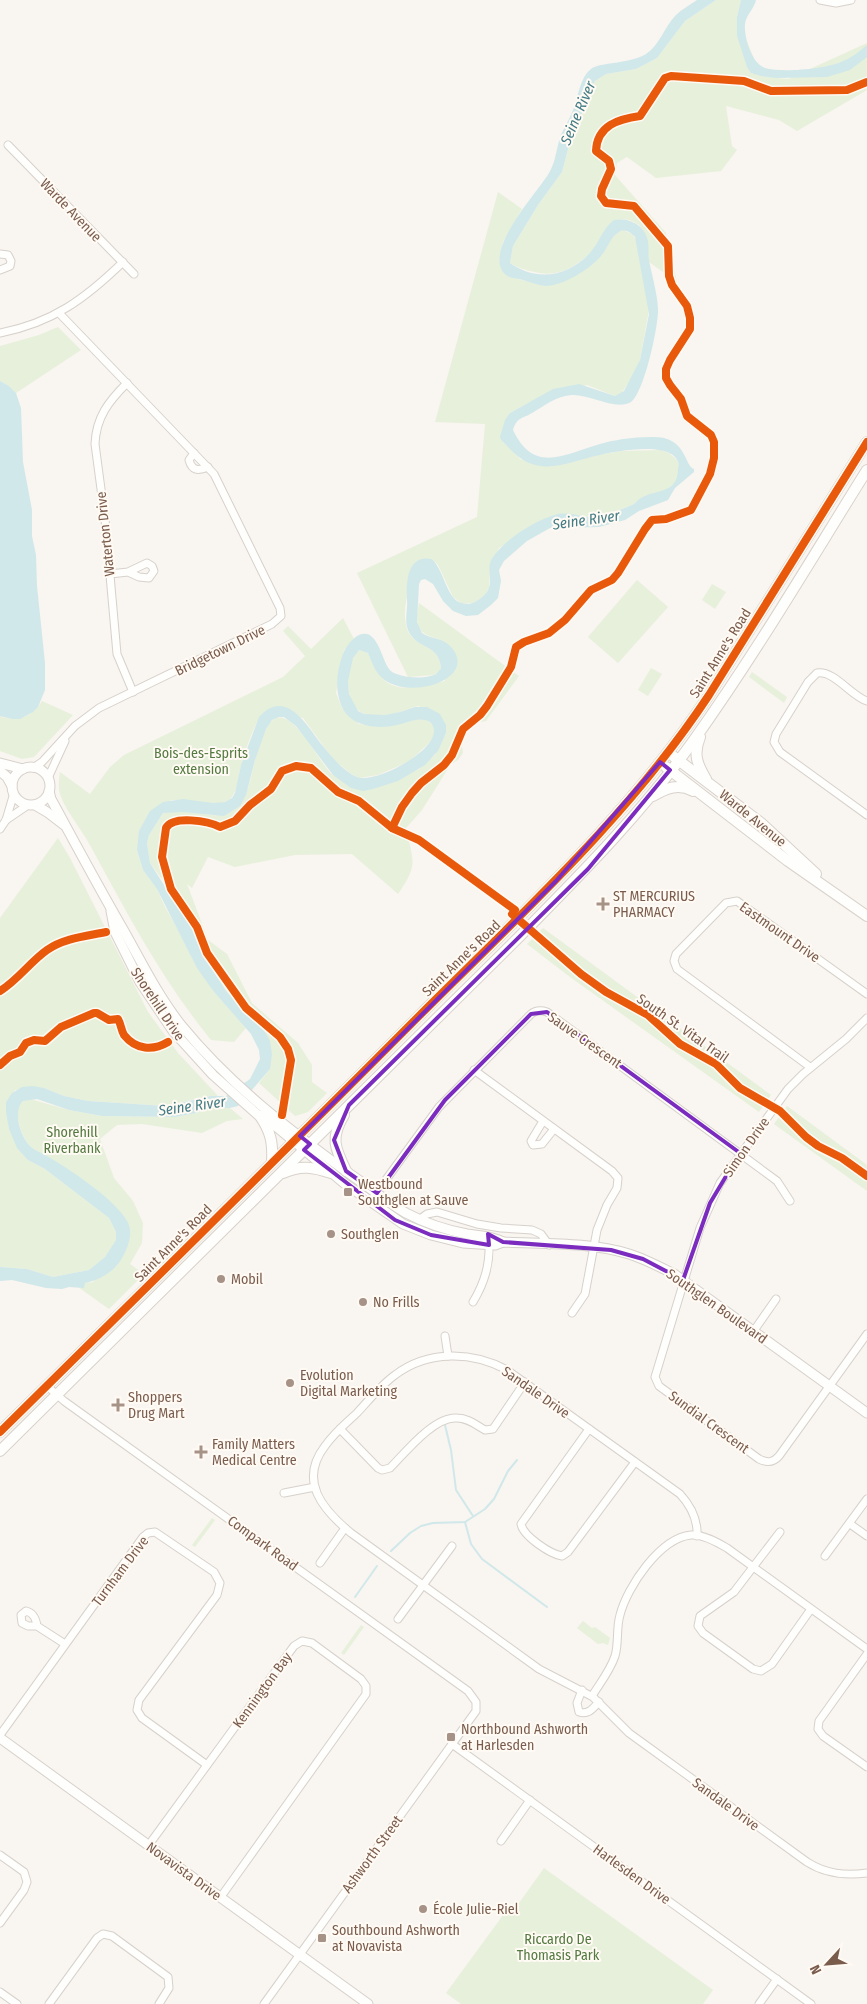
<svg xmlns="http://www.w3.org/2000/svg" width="867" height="2004" font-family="'Fira Sans Condensed',sans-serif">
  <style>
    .green { fill: #e7f0db }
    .water { fill: #d0e8ea }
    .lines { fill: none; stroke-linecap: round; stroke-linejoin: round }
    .stream { stroke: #d0e8ea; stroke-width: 2 }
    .minor-casing { stroke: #d7d1cb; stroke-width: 9 }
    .tertiary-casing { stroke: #d7d1cb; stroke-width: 11 }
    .secondary-casing { stroke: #d9d2cb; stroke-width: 12 }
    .minor { stroke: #fefefd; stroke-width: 7 }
    .tertiary { stroke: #fefefd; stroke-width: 9 }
    .secondary { stroke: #fefefd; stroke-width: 10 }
    .cycleway-casing { stroke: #fffaf3; stroke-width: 11 }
    .cycleway { stroke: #e8590c; stroke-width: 8 }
    .marked { fill: none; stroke: #7b2cbf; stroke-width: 4; stroke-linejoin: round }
    .poi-dot { fill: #a69286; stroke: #fffaf3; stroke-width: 2 }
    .labels { text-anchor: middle; stroke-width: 4; stroke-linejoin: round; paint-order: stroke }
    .street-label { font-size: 14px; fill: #7a5c4d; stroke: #fffaf3 }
    .park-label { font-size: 14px; fill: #537a41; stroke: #fffaf3 }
    .poi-label { font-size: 14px; fill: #7a5c4d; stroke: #fffaf3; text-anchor: start }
    .water-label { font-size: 15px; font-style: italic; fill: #437c86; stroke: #fffaf3 }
  </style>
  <rect width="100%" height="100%" fill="#f9f5f0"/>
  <g class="green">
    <path d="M716,0H741L737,17L761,76L788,79L867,43V90L797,131L779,120L726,106L732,146L737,150L721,171L656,178L627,157L617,163L615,175L666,233L677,282L649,262C646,242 650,221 621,219C597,244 574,282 535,272C525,270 518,268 510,263L513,246L538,205L562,172L571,138L583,111L590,90L595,81L606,74L636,69L657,58L685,21Z"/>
    <path d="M498,192L522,209L503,242L499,261L511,277L545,286L602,255L610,240L617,233L623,230L632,234L637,241L649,310L640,360L633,376L621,394L615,396L587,385L528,403L510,413L503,443L508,446L520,459L537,465L621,451L661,450L669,453L676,459L679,464V474L675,483L664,491L641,498L632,505L610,513L591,517L579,515L510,541L499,548L490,569L489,588L484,597L473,603H461L453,597L438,565L432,559L420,560C412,581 400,605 407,629C414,649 440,642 441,669L434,675L408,677L357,573L477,517L485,424L435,422Z"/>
    <path d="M58,327L81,350L16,393L9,386L0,381V346L39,335Z"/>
    <path d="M637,580L668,607L618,663L588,637Z"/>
    <path d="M712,584L726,592L715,609L702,600Z"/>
    <path d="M419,603L519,676L486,721L473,723L461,740L463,753L458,760L451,764L422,810L406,828C413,862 419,864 398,894L352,854L295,855L235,867L208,857L192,888L187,884L208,940L227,954L252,1003L298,1043L312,1065V1082L327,1093L308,1112L295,1116L259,1083L270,1069L265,1032L226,991L204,956L197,940L165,883L150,863L147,843L149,835L163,813C175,811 189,812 201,813C206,814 212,816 217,815C242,813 247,794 252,773C255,758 260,742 266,729C286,689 319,765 333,775C342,781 362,785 373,789L419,769L435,755L446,733L419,706C412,707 407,710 400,712C371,721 349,717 348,682C347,672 351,657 359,650L368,653C385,698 406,689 445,681L439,639C416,633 415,625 419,603Z"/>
    <path d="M343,618L354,639L344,650L336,693L342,708L359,724L366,725H395L418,719H426L433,725L434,728V736L431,741L410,761L378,775L359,778L350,773L333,759L303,718L263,713C255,722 244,753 241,766C238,775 239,787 233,795C231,799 228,801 224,802C211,806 187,799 171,800L137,850L143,870L157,889L165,907L214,992L246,1028L234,1042L211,1040C162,980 128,915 91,847C83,831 65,810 60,794C58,787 59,779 60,772L90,794L110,767L124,755L283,677L305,656L283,631L288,626L311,649Z"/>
    <path d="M651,668L662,674L648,696L638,690Z"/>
    <path d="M752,672L787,697L784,703L749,677Z"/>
    <path d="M42,701L73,715L34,757L22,759L0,751V716C17,723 33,716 42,701Z"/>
    <path d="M58,838L70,858L148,1012L178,1053L218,1096L200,1098L166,1106L88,1101L64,1096L44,1088L15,1090L6,1102L9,1129L28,1160L45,1169L109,1218L116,1232V1241L105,1257L89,1270L53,1277L27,1269L0,1267V918Z"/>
    <path d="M543,928L771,1095L759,1112L570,977L527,944Z"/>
    <path d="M30,1099L69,1110L102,1116L175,1117L196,1113L207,1108H230L243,1119L227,1121L202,1133L142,1124L117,1125L100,1139L114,1178L133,1201L143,1223L142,1243L130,1264L144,1274L109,1309L78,1287L85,1283L93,1282L130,1233C105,1210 82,1186 57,1163C49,1156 38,1154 31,1147C20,1136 8,1101 30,1099Z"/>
    <path d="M787,1106L867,1165V1191L774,1124Z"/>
    <path d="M212,1518L215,1520L195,1547L192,1545Z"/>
    <path d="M583,1621L592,1628L595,1627L610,1638L608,1645L603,1643L598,1644L577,1628Z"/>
    <path d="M361,1625L364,1627L344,1655L341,1653Z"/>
    <path d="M544,1868L713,1990L703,2004H461L446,1993L509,1907L514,1910Z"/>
  </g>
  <g class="water">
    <path d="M697,0H716L685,21L657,58L636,69L606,74L595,81L590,90L583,111L571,138L562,172L538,205L513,246L510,263C538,283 572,276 593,249C600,240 604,227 614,220C629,217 645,225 648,241C649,247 648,254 649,260C652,276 657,292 658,308C659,325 644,393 631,402C616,411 589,394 572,395C556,396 544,406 532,413C522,419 517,417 513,430C534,474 563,455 600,444C615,439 649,435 664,438C687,444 685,466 694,469V472L675,488L668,500L639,511L625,520L599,527L550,528L527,541L504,561L499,570L501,581L498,598L491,605L478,615L466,616L453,611L443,601L433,584L425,579L421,580L419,584L417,622L422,633C431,639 443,638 450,646C481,678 409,703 381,677C375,671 371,661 368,653L359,650L353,658L348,681L349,694L358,711L364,714L385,715L400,712L415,707H427L440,714L446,725V733L438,751L425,765L398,781L373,789L363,791L351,788L333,775L296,726L284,717H279L272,720L266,729L255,760L246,795L240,806L224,816L183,812L163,813L149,835L147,843L150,863L192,929L204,956L226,991L265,1032L270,1041L272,1054L270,1069L238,1106L230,1108H207L196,1113L175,1117L102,1116L69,1110L37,1099L23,1101C18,1106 18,1111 18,1119C19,1128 24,1140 30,1146C35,1151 42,1153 47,1156C68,1168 116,1200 127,1221C134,1232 128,1248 122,1258C115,1271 100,1280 85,1283L84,1288L69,1287L62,1289L46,1288L12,1280L0,1281V1267L27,1269L53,1277L89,1270L105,1257L116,1240V1232L109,1218L45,1169L28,1160L17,1148L9,1129L6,1112V1102L12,1093L22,1087L33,1086L44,1088L64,1096L88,1101L166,1106L211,1096H226L250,1079L260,1059L259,1050L251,1034L214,992L197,968L157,889L143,870L137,850L139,831L150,811L163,802L183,799L213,803L225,802L232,798L235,793L241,765L259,717C287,686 308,728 323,746C332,757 343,771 357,777C376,785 452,744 430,722C419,716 408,723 397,725C375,730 347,726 340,702C335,686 337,670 343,654C345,648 351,640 357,636C377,625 381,658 389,669C395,678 426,680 436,674C436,674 440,669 441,669C440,643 416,650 408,630C404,620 408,610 407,600C406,582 407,554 432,559C443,570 446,593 457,601C462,604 470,605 475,602C502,587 482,572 493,557C505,539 537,519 558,514C570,512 581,517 592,517C604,516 620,510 632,505C635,504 637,500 641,498C656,489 678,494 678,469C678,465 680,466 678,462C671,441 617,451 600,455C566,462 538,480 509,448C506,444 502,443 500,437L505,420L510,413L553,389L579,384L615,396L624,391L640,360L649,314L635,237C631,233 625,228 619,232C610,237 608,248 601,256C590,269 563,286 545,286C538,285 530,282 523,280C518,278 511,279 506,275C480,253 538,192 549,173C555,163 556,152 559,141C562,130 569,121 573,110C578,98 580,77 591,69C600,62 630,64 646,54C660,45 664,27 676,15C682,9 690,5 697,0Z"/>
    <path d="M741,0H756C754,9 746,15 745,24C744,37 751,63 765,68C782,73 825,69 841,62C851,58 859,52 867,45V57L850,70L827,77L776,78L761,76L751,73L747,67L737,36V17Z"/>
    <path d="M0,381L9,386L16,393L21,408L23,462L32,510V536L36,555L37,586L45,663V690L38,707L33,712L20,719H12L0,716Z"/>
  </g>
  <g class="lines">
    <g class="stream">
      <path d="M445,1425L451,1450L456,1490L473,1516"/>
      <path d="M465,1522L471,1544L482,1559L547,1607"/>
      <path d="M391,1551L410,1533L421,1526L433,1523L465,1522L485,1509L494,1499L508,1471L517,1460"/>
      <path d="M355,1597L377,1566"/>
    </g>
    <defs>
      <g id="minor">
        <path d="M820,0L836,3L851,0"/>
        <path d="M8,145L134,274"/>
        <path d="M0,254L8,255L11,261L10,266L0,270"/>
        <path d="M0,333C52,323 85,299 123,262"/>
        <path d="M127,383C109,401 96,417 95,444L105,519L117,654L133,692"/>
        <path d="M194,453L189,460C192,471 198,471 208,467"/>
        <path d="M110,574L128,572L139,577L149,578L154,571L152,566L147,563L128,572"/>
        <path d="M867,701C851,696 834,670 817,673L808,682L776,734L774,742L780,752L867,815"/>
        <path d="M33,768L42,762L75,726L99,708L272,624L281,616L280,608L214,474L59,313"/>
        <path d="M48,778L65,741"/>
        <path d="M6,820L28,805"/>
        <path d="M0,829L6,820L14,793"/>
        <path d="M867,1018L846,1039L803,1074L788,1089L720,1183L700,1228L655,1377L659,1386L759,1459C767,1463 773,1463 779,1456L867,1334"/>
        <path d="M810,1067L677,969L674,961L676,954L726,903L737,901L867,994"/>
        <path d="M474,1070L612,1171L618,1178L617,1188L607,1205L597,1230L585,1294L572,1313"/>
        <path d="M543,1121L531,1141L533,1145L542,1144L554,1129"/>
        <path d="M374,1196L439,1107L531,1014C536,1010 541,1010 547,1012L777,1181L790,1201"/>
        <path d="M420,1219L427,1214L437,1212L477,1224L501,1228L532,1230L541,1234L549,1245"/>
        <path d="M473,1302C485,1282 490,1264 489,1241"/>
        <path d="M753,1332L776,1299"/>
        <path d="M445,1336L448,1356"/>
        <path d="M47,1386L64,1401L468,1691L476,1702V1711L264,2004"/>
        <path d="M340,1429L378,1468L382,1470L390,1468C405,1453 434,1416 457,1418C468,1418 476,1425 485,1430L493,1429L525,1382"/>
        <path d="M589,1429L521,1524C523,1536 550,1554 562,1556L568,1552L635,1462"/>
        <path d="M284,1493L315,1487"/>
        <path d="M850,1524L867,1536"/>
        <path d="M780,1532L734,1592L700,1616L698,1626L703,1633L753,1669L761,1671L772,1664L811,1609"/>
        <path d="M697,1536C698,1519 691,1506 680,1494L507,1370C472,1351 428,1350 395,1375C381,1385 369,1400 357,1413C346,1423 334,1433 325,1446C298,1481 323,1510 351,1533L539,1669L593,1697L629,1733L807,1862C826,1874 845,1876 867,1873"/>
        <path d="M825,1556L867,1499"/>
        <path d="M320,1563L345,1528"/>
        <path d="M398,1619L452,1546"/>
        <path d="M37,1626H28L22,1623L21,1615L26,1611C34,1613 36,1619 37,1626L65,1644"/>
        <path d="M867,1654L819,1721L818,1729L823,1736L867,1767"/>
        <path d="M582,1690L577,1703L579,1712C589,1715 593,1708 599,1702"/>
        <path d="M592,1696C600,1683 610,1671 615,1656C619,1643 616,1628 620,1615C627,1587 660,1538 691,1535C703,1534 717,1542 727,1548L867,1649"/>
        <path d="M0,1735L143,1537L148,1533L155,1532L214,1572L220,1583L217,1595L139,1700L137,1710L142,1718L207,1765"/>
        <path d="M452,1744L811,2004"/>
        <path d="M501,1841L530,1800"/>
        <path d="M148,1846L294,1646L302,1641L312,1643L361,1679L366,1686V1694L220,1898"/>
        <path d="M0,1855L24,1872L27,1882L24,1890L0,1923"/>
        <path d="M0,1992L17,2004"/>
        <path d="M49,2004L97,1938L103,1934L112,1936L168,1977L169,1988L159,2004"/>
        <path d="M759,2004L777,1979"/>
      </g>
      <g id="tertiary">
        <path d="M0,763L23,769"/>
        <circle cx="31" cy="786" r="19"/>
        <path d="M0,771L7,777L12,786"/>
        <path d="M49,791L51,799C75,843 99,888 124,931C142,963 158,996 181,1025C229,1084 289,1130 350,1174C369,1187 387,1202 406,1213C425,1223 446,1230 467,1234C479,1236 492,1236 503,1242"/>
        <path d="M35,805L47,812L64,825"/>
        <path d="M111,911L115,932L140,982L173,1031L213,1075L258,1115L278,1128L344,1183L403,1224L431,1235L463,1243L495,1245L503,1242C544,1244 590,1242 629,1254C645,1259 660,1267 674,1274L867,1413"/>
        <path d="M0,1738L368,2004"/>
      </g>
      <g id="secondary">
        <path d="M700,737C693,754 697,764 706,779"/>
        <path d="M673,756L761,823L816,874"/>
        <path d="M666,767L788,861L867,916"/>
        <path d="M653,796C666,788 679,783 693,791"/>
        <path d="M344,1115C330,1138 335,1148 346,1171"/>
        <path d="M260,1116C271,1132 273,1143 272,1162"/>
        <path d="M283,1173C301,1165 313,1167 331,1173"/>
        <path d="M0,1432C140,1294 281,1155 420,1015C522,913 629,816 709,695L867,442"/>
        <path d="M0,1451L518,938C580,875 642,813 694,740C756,653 810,561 867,470"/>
      </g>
    </defs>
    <use href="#minor" class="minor-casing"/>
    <use href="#tertiary" class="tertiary-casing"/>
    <use href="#secondary" class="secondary-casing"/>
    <use href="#minor" class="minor"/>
    <use href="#tertiary" class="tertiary"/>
    <use href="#secondary" class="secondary"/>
    <defs>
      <g id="cycleway">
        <path d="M392,828L402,807L412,793L421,783L444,765L452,755L463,729L480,715L487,706L511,667L516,647L524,642L549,633L565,620L591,590L612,580L618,573L645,529L652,520L666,519L691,510L710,474L714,458V442L711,435L687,416L681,399L670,385L666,378V369L670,360L690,329V318L687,306L672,285L669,276L668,246L634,206L606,203L601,196L602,189L611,169L609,161L596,151C597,125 619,119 640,116L665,78L671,76L744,81L771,91L847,90L867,82"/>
        <path d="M512,914L581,974L606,992L648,1015L680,1044L716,1064L740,1088L780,1111L806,1137L818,1146L842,1158L867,1176"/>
        <path d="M0,991C18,980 30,962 47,950C64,938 87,936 106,932"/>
        <path d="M0,1065L10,1056L20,1052L26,1043L34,1040L45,1041L61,1027L94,1013H97L109,1020L118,1019C121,1024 121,1030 124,1035C136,1050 153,1051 168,1042"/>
        <path d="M282,1115L291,1060L288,1049L280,1037L246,1008L207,953L197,927L171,889L162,857L166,828C173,815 208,821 220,827L235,821L250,805L271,789L282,771L296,766L311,768L338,792L359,801L392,828L419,840L515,910"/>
        <path d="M0,1432C140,1294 281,1155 420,1015C522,913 629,816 709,695L867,442"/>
      </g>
    </defs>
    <use href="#cycleway" class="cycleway-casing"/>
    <use href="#cycleway" class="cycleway"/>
  </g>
  <path class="marked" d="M660,762L670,770L588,869L349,1105L334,1140L346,1171L377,1193L445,1100L531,1014L547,1012L740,1153L710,1203L683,1280L643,1259L611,1250L503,1242L488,1234L489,1245L431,1235L395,1220L304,1150L310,1144L300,1136L556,881Z"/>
  <g class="poi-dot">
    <path d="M600.5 896.5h5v5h5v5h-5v5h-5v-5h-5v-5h5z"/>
    <rect x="343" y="1187" width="10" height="10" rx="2.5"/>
    <circle cx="331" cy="1234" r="5"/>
    <circle cx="221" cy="1279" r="5"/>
    <circle cx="363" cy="1302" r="5"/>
    <circle cx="290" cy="1383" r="5"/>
    <path d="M115.5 1397.5h5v5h5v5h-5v5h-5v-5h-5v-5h5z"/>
    <path d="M198.5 1444.5h5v5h5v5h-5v5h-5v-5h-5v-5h5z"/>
    <rect x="446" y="1732" width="10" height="10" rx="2.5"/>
    <circle cx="423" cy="1909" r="5"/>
    <rect x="317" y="1933" width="10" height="10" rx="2.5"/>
  </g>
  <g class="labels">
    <g class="street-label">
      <text transform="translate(71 210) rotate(46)" y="5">Warde Avenue</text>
      <text transform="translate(105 534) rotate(-96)" y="5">Waterton Drive</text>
      <text transform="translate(220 650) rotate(-26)" y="5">Bridgetown Drive</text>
      <text transform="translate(720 653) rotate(-58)" y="5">Saint Anne's Road</text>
      <text transform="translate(753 818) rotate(39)" y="5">Warde Avenue</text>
      <text transform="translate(780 932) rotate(35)" y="5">Eastmount Drive</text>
      <text transform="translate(461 958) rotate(-44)" y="5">Saint Anne's Road</text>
      <text transform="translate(158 1004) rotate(56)" y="5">Shorehill Drive</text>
      <text transform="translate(683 1028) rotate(35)" y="5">South St. Vital Trail</text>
      <text transform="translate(585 1040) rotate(35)" y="5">Sauve Crescent</text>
      <text transform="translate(746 1147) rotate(-55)" y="5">Simon Drive</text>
      <text transform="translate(173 1243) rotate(-45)" y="5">Saint Anne's Road</text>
      <text transform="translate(717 1306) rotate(35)" y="5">Southglen Boulevard</text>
      <text transform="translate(536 1392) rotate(35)" y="5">Sandale Drive</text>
      <text transform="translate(709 1422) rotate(36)" y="5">Sundial Crescent</text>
      <text transform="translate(263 1543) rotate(36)" y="5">Compark Road</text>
      <text transform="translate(120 1571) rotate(-53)" y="5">Turnham Drive</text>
      <text transform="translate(262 1690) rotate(-54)" y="5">Kennington Bay</text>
      <text transform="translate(726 1804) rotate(36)" y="5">Sandale Drive</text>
      <text transform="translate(372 1854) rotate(-54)" y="5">Ashworth Street</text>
      <text transform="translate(184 1871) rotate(36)" y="5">Novavista Drive</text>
      <text transform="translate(632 1874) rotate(36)" y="5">Harlesden Drive</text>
    </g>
    <g class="park-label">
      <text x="201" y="758">Bois-des-Esprits<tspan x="201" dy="16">extension</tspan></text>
      <text x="72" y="1137">Shorehill<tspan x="72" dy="16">Riverbank</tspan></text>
      <text x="558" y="1944">Riccardo De<tspan x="558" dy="16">Thomasis Park</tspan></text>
    </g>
    <g class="poi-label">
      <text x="613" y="901">ST MERCURIUS<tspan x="613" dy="16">PHARMACY</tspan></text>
      <text x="358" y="1189">Westbound<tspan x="358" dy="16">Southglen at Sauve</tspan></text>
      <text x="341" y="1239">Southglen</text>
      <text x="231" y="1284">Mobil</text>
      <text x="373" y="1307">No Frills</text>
      <text x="300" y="1380">Evolution<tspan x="300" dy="16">Digital Marketing</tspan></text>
      <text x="128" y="1402">Shoppers<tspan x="128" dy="16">Drug Mart</tspan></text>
      <text x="212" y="1449">Family Matters<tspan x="212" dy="16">Medical Centre</tspan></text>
      <text x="461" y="1734">Northbound Ashworth<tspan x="461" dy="16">at Harlesden</tspan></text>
      <text x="433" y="1914">École Julie-Riel</text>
      <text x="332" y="1935">Southbound Ashworth<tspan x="332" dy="16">at Novavista</tspan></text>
    </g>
    <g class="water-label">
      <text transform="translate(578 113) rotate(-67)" y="5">Seine River</text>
      <text transform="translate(586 520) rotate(-8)" y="5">Seine River</text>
      <text transform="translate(192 1106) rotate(-8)" y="5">Seine River</text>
    </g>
  </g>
  <g transform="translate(827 1964) rotate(244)" stroke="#fffaf3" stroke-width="4" paint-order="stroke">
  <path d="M0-4L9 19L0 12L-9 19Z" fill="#7a5c4d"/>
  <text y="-8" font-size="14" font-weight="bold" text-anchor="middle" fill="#7a5c4d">N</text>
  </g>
</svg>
